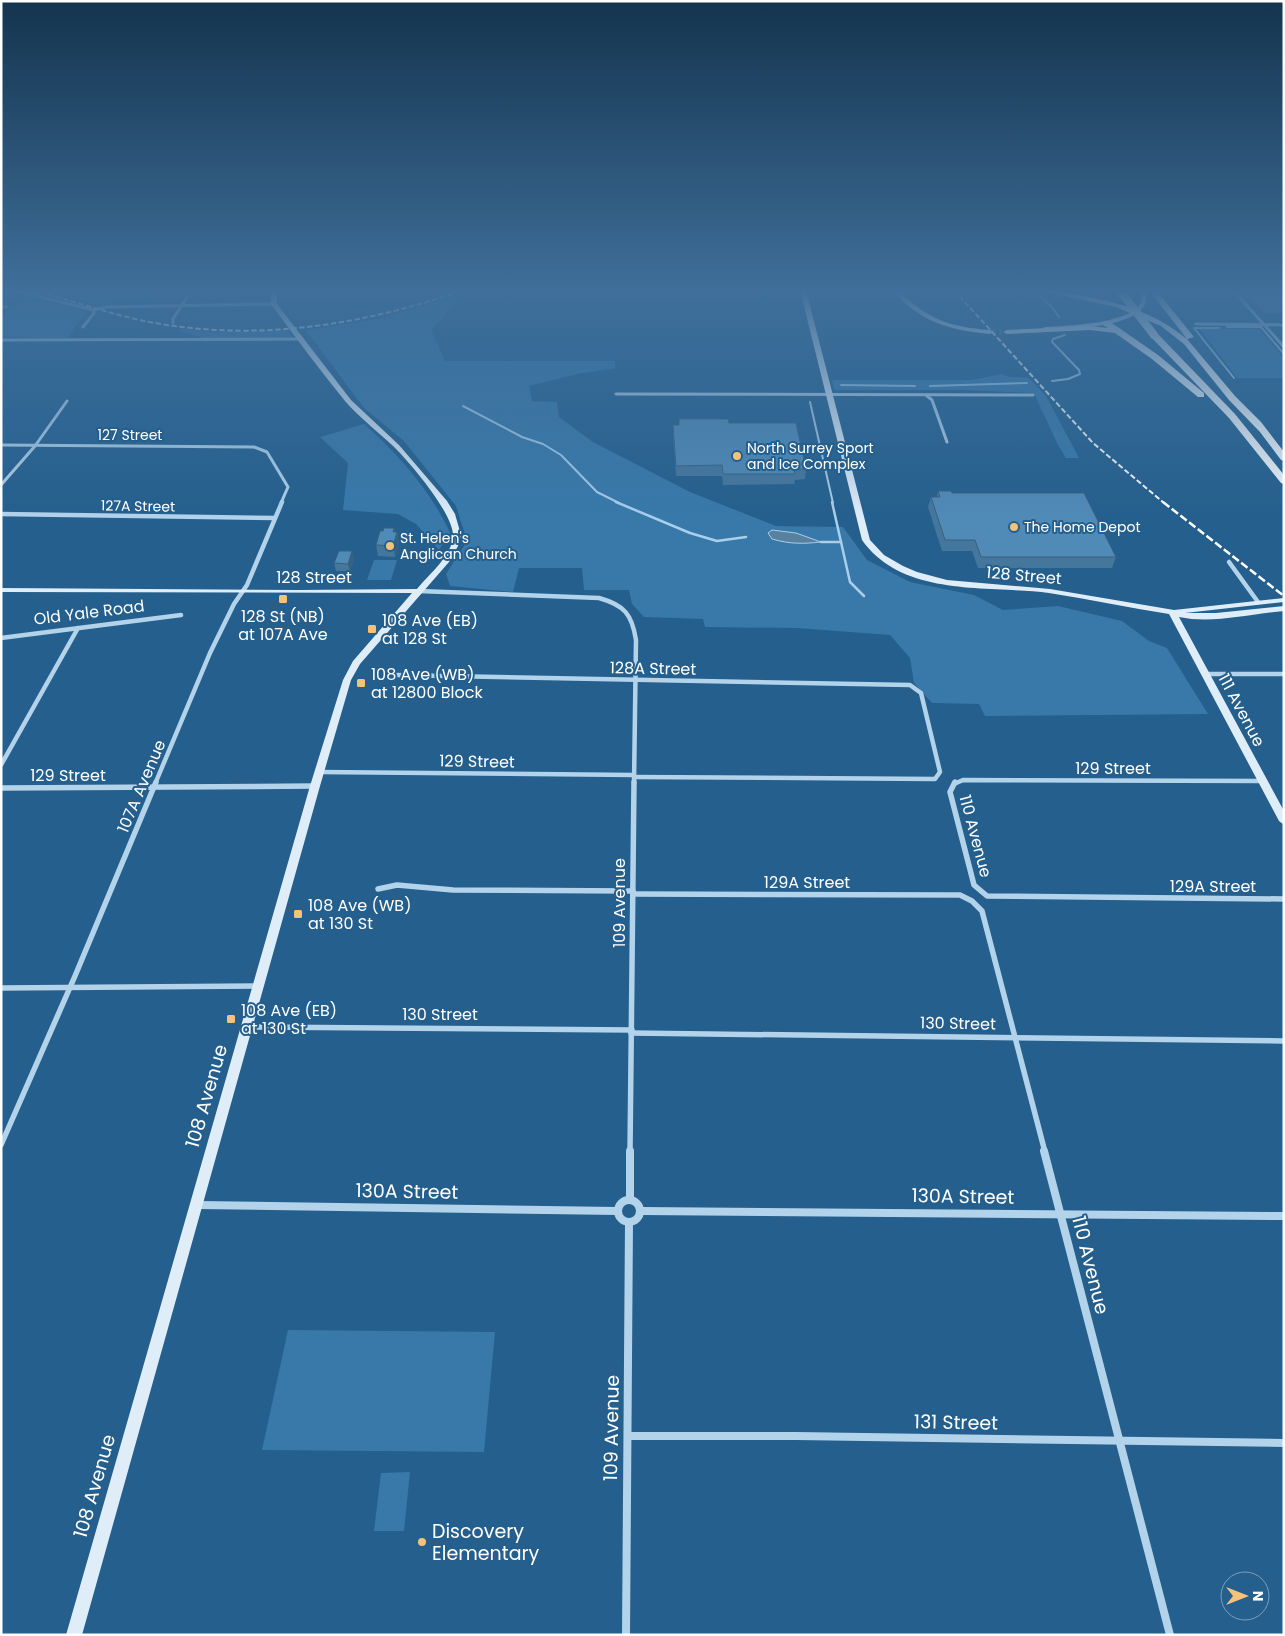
<svg xmlns="http://www.w3.org/2000/svg" width="1285" height="1636" font-family="Poppins,sans-serif">
  <style>
    .green { fill: #3879aa }
    .water { fill: #58809f; stroke: #a8cfec }
    .lines { fill: none; stroke-linecap: round; stroke-linejoin: round }
    .stream-far1 { stroke: #a8cfec; stroke-width: 2 }
    .stream { stroke: #a8cfec; stroke-width: 2.5 }
    .secondary-tunnel { stroke: #45779e; stroke-width: 6; stroke-dasharray: 6 3; stroke-linecap: butt }
    .street-far3 { stroke: #b3d3eb; stroke-width: 3 }
    .street-far2 { stroke: #b3d3eb; stroke-width: 4.5 }
    .street-far1 { stroke: #b3d3eb; stroke-width: 5.5 }
    .street { stroke: #b3d3eb; stroke-width: 8 }
    .secondary { fill: #dfedf9; fill-rule: evenodd }
    .primary { fill: #f8fbfe; fill-rule: evenodd }
    .rail-far1 { stroke: #fff; stroke-width: 2; stroke-dasharray: 5.5 2.5; stroke-linecap: butt }
    .rail { stroke: #fff; stroke-width: 2.5; stroke-dasharray: 8 3; stroke-linecap: butt }
    .primary-bridge { stroke: #f8fbfe; stroke-width: 8 }
    .wall { fill: #45779d }
    .shaded-wall { fill: #38617f }
    .building { fill: #508ab6; stroke: #38617f }
    .poi-dot { fill: #f5c277; stroke: #245f8d; stroke-width: 2 }
    .labels { text-anchor: middle; stroke-width: 4; stroke-linejoin: round; paint-order: stroke }
    .far-street-label { font-size: 14px; fill: #fff; stroke: #245f8d }
    .far-poi-label { font-size: 14px; fill: #fff; stroke: #245f8d; text-anchor: start }
    .street-label { font-size: 16px; fill: #fff; stroke: #245f8d }
    .poi-label { font-size: 16px; fill: #fff; stroke: #245f8d; text-anchor: start }
    .near-street-label { font-size: 19px; fill: #fff; stroke: #245f8d }
    .near-poi-label { font-size: 19px; fill: #fff; stroke: #245f8d; text-anchor: start }
  </style>
  <rect width="100%" height="100%" fill="#245f8d"/>
  <g class="green">
    <path d="M42,290H181L176,295L132,297L100,306Z"/>
    <path d="M31,298L87,311L67,338L1,337V317L9,310Z"/>
    <path d="M448,298L459,300L431,330L445,361H615V368L577,374L529,386L532,401L557,402L559,417L593,442L690,492L776,526L843,527L867,560L910,582L974,595L1003,610L1058,606L1122,621L1149,641L1167,648L1208,714L985,716L979,704L932,703L914,683L910,658L890,635L797,628L705,627L703,619L644,617L632,604L629,590H584L582,568H519L513,592L450,586L446,574L467,541L456,506L404,441L364,408L306,330L378,319Z"/>
    <path d="M181,329L210,332L288,331L293,338L211,340L179,331Z"/>
    <path d="M1200,329H1259L1284,358V378H1237Z"/>
    <path d="M1002,374L1009,377L1029,378L1046,396L1079,458H1066L1057,443L1034,393L964,390H834L832,380H972Z"/>
    <path d="M364,424C399,455 431,491 450,533L439,550L416,524L398,514L343,510L348,463L320,437Z"/>
    <path d="M374,560H397L391,580H367Z"/>
    <path d="M288,1330L495,1332L484,1452L262,1450Z"/>
    <path d="M410,1472L404,1531H374L381,1473Z"/>
  </g>
  <path class="water" d="M772,530L796,533L821,542C803,544 789,544 772,539L768,533Z"/>
  <g class="lines">
    <g class="stream-far1">
      <path d="M1038,295L1052,307L1059,317"/>
      <path d="M1227,327H1261L1284,354"/>
      <path d="M1219,328H1194L1234,378"/>
      <path d="M1052,381L1068,379L1080,374L1079,370L1052,342L1053,339L1065,335"/>
      <path d="M841,385L915,386"/>
      <path d="M930,386L1027,383"/>
      <path d="M810,402L833,503"/>
      <path d="M463,406L522,437L543,444L561,455L597,492L619,503"/>
    </g>
    <g class="stream">
      <path d="M616,502L690,533L717,541L746,537"/>
      <path d="M832,502L850,582L864,596"/>
      <path d="M821,542H841"/>
    </g>
    <path class="secondary-tunnel" d="M990,332H1002"/>
    <g class="street-far3">
      <path d="M13,290L93,310L107,307L274,304"/>
      <path d="M1233,290L1284,347"/>
      <path d="M1,307H7"/>
      <path d="M173,323V319L192,290"/>
      <path d="M1196,324L1284,325"/>
      <path d="M83,327L94,313L93,310"/>
      <path d="M1,340L302,339"/>
      <path d="M616,394L1033,395"/>
      <path d="M926,395L932,400L947,442"/>
      <path d="M1,445L254,447L267,452L288,487L281,503"/>
      <path d="M1,485L35,446L67,401"/>
    </g>
    <g class="street-far2">
      <path d="M1,514L275,518"/>
      <path d="M1229,562L1258,602"/>
      <path d="M419,591L599,598C624,605 632,614 636,640L634,784"/>
      <path d="M1,638L181,615"/>
      <path d="M1206,674H1284"/>
      <path d="M394,675L910,685L921,693L940,772L935,779L634,777"/>
      <path d="M1,765L78,628"/>
      <path d="M319,772L634,775"/>
      <path d="M155,784L210,653L234,604L247,585L282,502"/>
      <path d="M954,784L963,780L1262,781"/>
    </g>
    <g class="street-far1">
      <path d="M955,782L950,792L974,885L987,896L1284,899"/>
      <path d="M1,788L315,786"/>
      <path d="M378,889L397,885L453,890L633,891"/>
      <path d="M633,894L960,895L972,901L982,911L1045,1152"/>
      <path d="M1,988L258,986"/>
      <path d="M248,1027L632,1030"/>
      <path d="M631,1033L1284,1041"/>
      <path d="M1,1145L75,976L156,782"/>
      <path d="M630,1152L634,782"/>
    </g>
    <g class="street">
      <path d="M1044,1151L1170,1635"/>
      <path d="M630,1199V1151"/>
      <circle cx="629" cy="1211" r="11"/>
      <path d="M198,1205L617,1211"/>
      <path d="M641,1211L1284,1216"/>
      <path d="M628,1436H796L1284,1443"/>
      <path d="M626,1635L629,1222"/>
    </g>
    <g class="secondary">
      <path d="M271,290H277V304L351,400L399,445L447,501L455,514L461,535L458,546L449,562L360,664L351,680L320,786L82,1635H66L310,786L343,680L353,661L412,593L1,592V588L299,590L417,589C429,574 452,556 453,536C454,514 409,461 392,445C377,431 359,417 345,401C320,370 295,337 271,304Z"/>
      <path d="M800,290H806L870,540L884,555L903,566L917,572L947,580L1050,589L1174,610L1284,598V602L1185,613H1216L1284,606V611C1250,614 1212,624 1179,617L1284,811V825L1279,821L1169,614C1129,608 1089,599 1049,593C988,585 903,598 862,540Z"/>
      <path d="M892,290H898C927,319 949,327 990,330L993,332L990,334C949,330 920,322 892,290Z"/>
      <path d="M1141,290H1147C1147,293 1147,299 1146,302C1138,328 1068,329 1045,331L1042,329L1045,327C1065,326 1132,324 1141,302C1142,299 1141,293 1141,290Z"/>
    </g>
    <g class="primary">
      <path d="M1037,290C1051,288 1066,293 1080,295C1123,304 1152,311 1187,339L1149,290H1156L1194,337L1187,339L1235,396L1261,422L1284,452V461L1281,460L1260,432L1229,400L1184,344L1161,326L1116,307Z"/>
      <path d="M1103,321H1109L1158,355L1204,393V397H1198L1152,359L1115,333L1090,330L1007,334L1003,332L1007,330L1090,326L1108,328L1103,325Z"/>
      <path d="M1151,333H1157L1235,414L1284,475V484L1281,483L1229,418L1151,337Z"/>
    </g>
    <g class="rail-far1">
      <path d="M32,290C75,301 117,317 161,324C264,341 366,324 464,290"/>
      <path d="M954,290L1093,443L1164,503"/>
    </g>
    <path class="rail" d="M1163,502L1284,596"/>
    <path class="primary-bridge" d="M1120,291L1154,335"/>
  </g>
  <g class="wall">
    <path d="M1243,290H1273L1284,301V311H1282L1281,313H1264Z"/>
    <path d="M679,419L729,423L806,469L805,479L795,480L794,484L723,485L722,476H676L673,435V425H679Z"/>
    <path d="M938,491L952,493L1116,557L1112,568H978L972,551H942L928,507L931,497H937Z"/>
    <path d="M394,528L395,532H397L399,543L395,557L378,556L376,545Z"/>
    <path d="M354,559L350,571H336L334,563Z"/>
  </g>
  <g class="shaded-wall">
    <path d="M394,528L396,536L397,532L399,543L395,557L393,546V532Z"/>
    <path d="M352,551L354,559L350,571L348,564Z"/>
  </g>
  <g class="building">
    <path d="M1251,290H1273L1284,301V305H1282L1284,307H1266Z"/>
    <path d="M679,419H728L729,423H796L806,469H794L795,474H723L722,465L676,466L673,425H679Z"/>
    <path d="M938,491H951L952,493H1084L1116,557H981L975,540H945L931,497H940Z"/>
    <path d="M384,528H394L393,532H397L393,546L376,545L380,531H383Z"/>
    <path d="M339,551H352L348,564L334,563Z"/>
  </g>
  <linearGradient id="sky" x2="0" y2="1"><stop stop-color="#14344e"/><stop offset="0.56" stop-color="#3f6f9a"/><stop offset="1" stop-color="#3f6f9a" stop-opacity="0"/></linearGradient>
  <rect width="1285" height="519" fill="url(#sky)"/>
  <g class="poi-dot">
    <circle cx="737" cy="456" r="5"/>
    <circle cx="1014" cy="527" r="5"/>
    <circle cx="390" cy="546" r="5"/>
    <rect x="278" y="594" width="10" height="10" rx="2.5"/>
    <rect x="367" y="624" width="10" height="10" rx="2.5"/>
    <rect x="356" y="678" width="10" height="10" rx="2.5"/>
    <rect x="293" y="909" width="10" height="10" rx="2.5"/>
    <rect x="226" y="1014" width="10" height="10" rx="2.5"/>
    <circle cx="422" cy="1542" r="5"/>
  </g>
  <g class="labels">
    <g class="far-street-label">
      <text x="130" y="440">127 Street</text>
      <text transform="translate(138 506) rotate(1)" y="5">127A Street</text>
    </g>
    <g class="far-poi-label">
      <text x="747" y="453">North Surrey Sport<tspan x="747" dy="16">and Ice Complex</tspan></text>
      <text x="1024" y="532">The Home Depot</text>
      <text x="400" y="543">St. Helen's<tspan x="400" dy="16">Anglican Church</tspan></text>
    </g>
    <g class="street-label">
      <text transform="translate(1024 575) rotate(5)" y="6">128 Street</text>
      <text x="314" y="583">128 Street</text>
      <text transform="translate(89 612) rotate(-7)" y="6">Old Yale Road</text>
      <text transform="translate(653 668) rotate(1)" y="6">128A Street</text>
      <text transform="translate(1242 710) rotate(62)" y="6">111 Avenue</text>
      <text transform="translate(477 761) rotate(1)" y="6">129 Street</text>
      <text x="1113" y="774">129 Street</text>
      <text x="68" y="781">129 Street</text>
      <text transform="translate(141 786) rotate(-67)" y="6">107A Avenue</text>
      <text transform="translate(976 836) rotate(75)" y="6">110 Avenue</text>
      <text x="807" y="888">129A Street</text>
      <text x="1213" y="892">129A Street</text>
      <text transform="translate(619 903) rotate(-90)" y="6">109 Avenue</text>
      <text x="440" y="1020">130 Street</text>
      <text transform="translate(958 1023) rotate(1)" y="6">130 Street</text>
    </g>
    <g class="poi-label">
      <text x="283" y="622" text-anchor="middle">128 St (NB)<tspan x="283" dy="18">at 107A Ave</tspan></text>
      <text x="382" y="626">108 Ave (EB)<tspan x="382" dy="18">at 128 St</tspan></text>
      <text x="371" y="680">108 Ave (WB)<tspan x="371" dy="18">at 12800 Block</tspan></text>
      <text x="308" y="911">108 Ave (WB)<tspan x="308" dy="18">at 130 St</tspan></text>
      <text x="241" y="1016">108 Ave (EB)<tspan x="241" dy="18">at 130 St</tspan></text>
    </g>
    <g class="near-street-label">
      <text transform="translate(206 1096) rotate(-74)" y="7">108 Avenue</text>
      <text transform="translate(407 1191) rotate(1)" y="7">130A Street</text>
      <text transform="translate(963 1196) rotate(1)" y="7">130A Street</text>
      <text transform="translate(1091 1265) rotate(76)" y="7">110 Avenue</text>
      <text transform="translate(956 1422) rotate(1)" y="7">131 Street</text>
      <text transform="translate(611 1428) rotate(-89)" y="7">109 Avenue</text>
      <text transform="translate(94 1486) rotate(-74)" y="7">108 Avenue</text>
    </g>
    <g class="near-poi-label">
      <text x="432" y="1538">Discovery<tspan x="432" dy="22">Elementary</tspan></text>
    </g>
  </g>
  <rect width="1285" height="1636" fill="none" stroke="#ffffff" stroke-width="5"/>
  <g transform="translate(1245 1596) rotate(90)"><circle r="24" fill="#245f8d" stroke="#7c9fbb"/>
  <path d="M0-4L9 19L0 12L-9 19Z" fill="#f5c277"/>
  <text y="-8" font-size="14" font-weight="bold" text-anchor="middle" fill="#ffffff">N</text>
  </g>
</svg>
